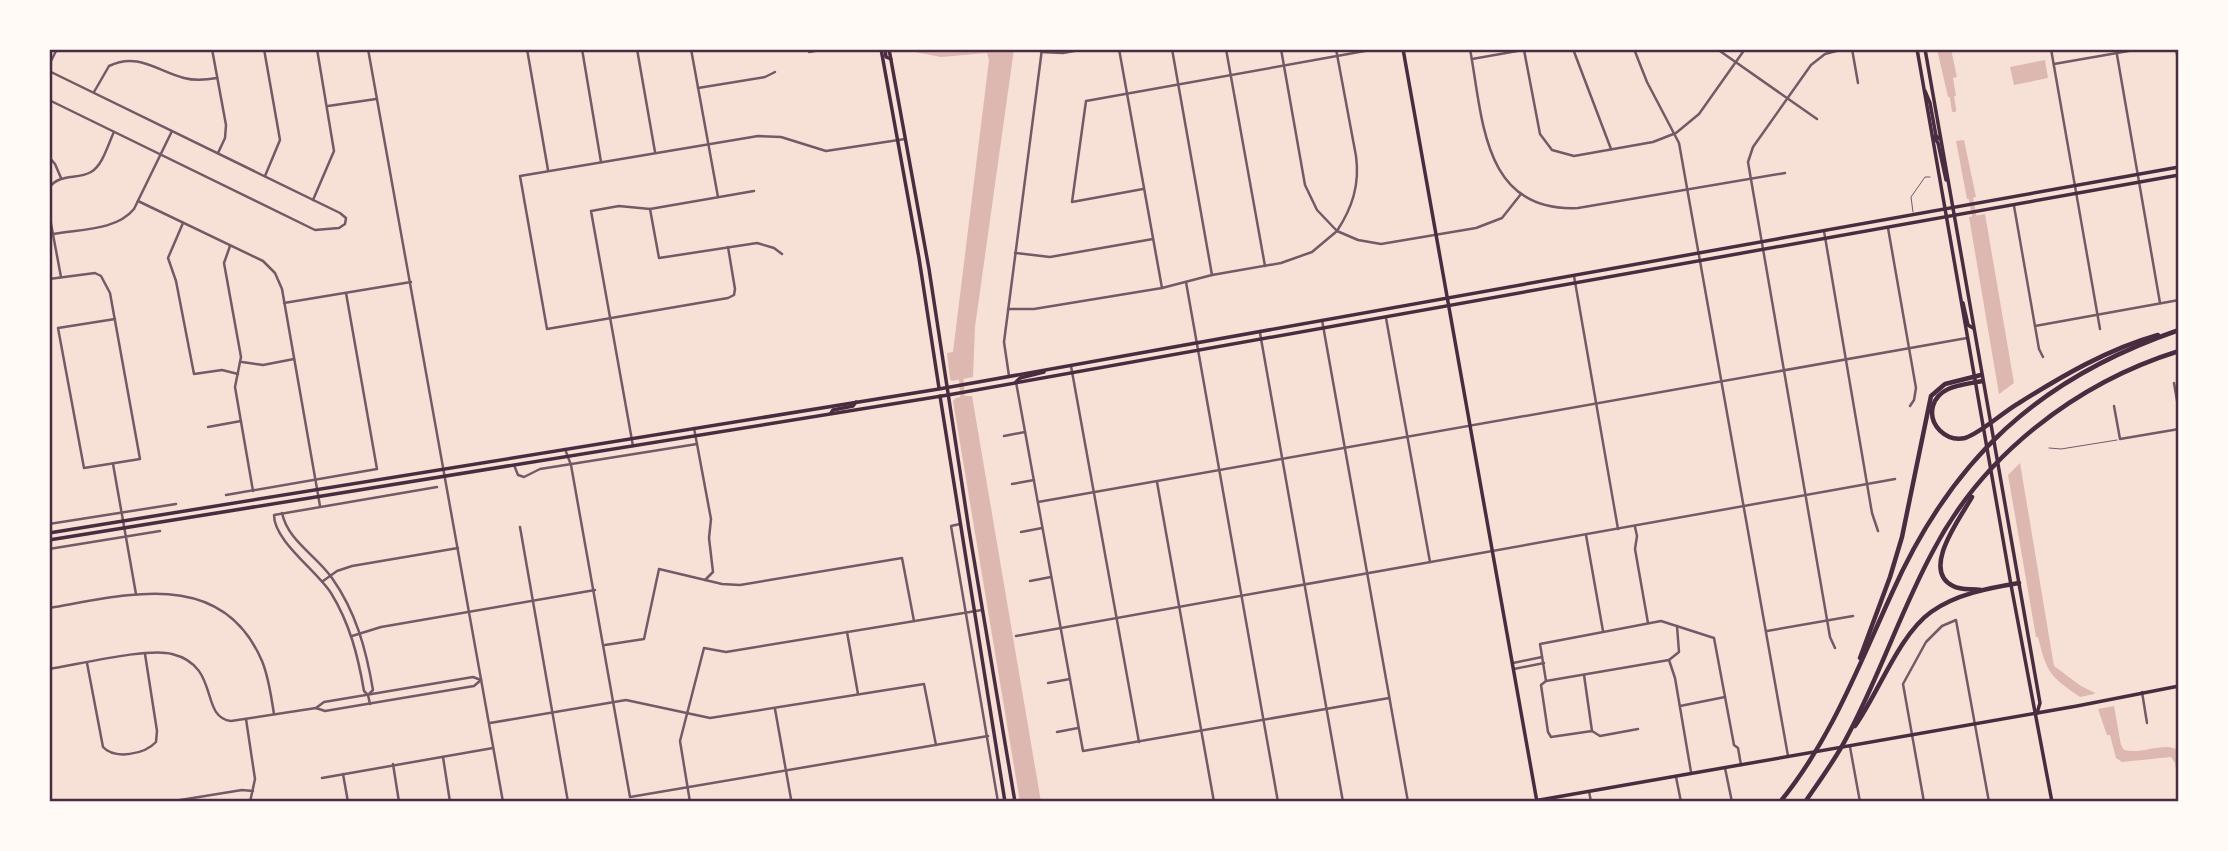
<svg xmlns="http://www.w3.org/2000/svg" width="2228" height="851" font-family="'Playfair Display',serif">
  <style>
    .water { fill: #dcb8b0 }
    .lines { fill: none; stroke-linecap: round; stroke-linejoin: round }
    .canal { stroke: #dcb8b0; stroke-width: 4.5 }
    .service { stroke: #755966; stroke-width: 1 }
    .minor { stroke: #755966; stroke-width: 2.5 }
    .tertiary { stroke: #755966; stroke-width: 2.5 }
    .secondary { stroke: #4a2c40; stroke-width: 3.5 }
    .motorway { stroke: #4a2c40; stroke-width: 4.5 }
    .neatline { fill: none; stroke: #4a2c40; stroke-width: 2.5 }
  </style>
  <rect width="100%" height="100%" fill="#f7e1d7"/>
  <g class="water">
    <path d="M900,49H1014L975,327L973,377L952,381L950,379L947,353L953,352L989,60L987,53L941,57Z"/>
    <path d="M1937,49H1951L1957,77L1953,78L1956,96L1948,97Z"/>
    <path d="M2045,60L2048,78L2014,85L2010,67Z"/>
    <path d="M1964,140L1976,197L1967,199L1956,141Z"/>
    <path d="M1985,214L2014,383L1999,394L1969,217Z"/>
    <path d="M966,396H972L1041,802H1020L953,401L956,398Z"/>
    <path d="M2020,463L2054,666L2081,686L2095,693L2094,694L2080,697C2050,676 2047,674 2038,637H2036L2008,475Z"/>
    <path d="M2114,706L2121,745L2124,750C2141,755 2163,741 2179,750V790L2175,763L2171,757L2122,762L2116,758L2110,735H2107L2098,709Z"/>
  </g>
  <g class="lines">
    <g class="canal">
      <path d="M1951,91L1954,110"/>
      <path d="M1970,194L1975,220"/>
      <path d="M961,376L963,402"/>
    </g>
    <g class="service">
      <path d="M1913,212L1911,197L1925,177H1930"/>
      <path d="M2049,448L2061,449L2117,440"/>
    </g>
    <g class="minor">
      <path d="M212,49L226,125L225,138L218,153"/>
      <path d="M264,49L280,140L265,176"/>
      <path d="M527,49L548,170"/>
      <path d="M582,49L601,162"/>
      <path d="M637,49L655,152"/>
      <path d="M691,49L718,197"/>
      <path d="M1119,49L1162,288"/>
      <path d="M1172,49L1212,275"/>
      <path d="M1226,49L1265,266"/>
      <path d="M1281,49L1305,185L1317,210L1337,231C1352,208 1360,185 1356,156L1336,49"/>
      <path d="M1470,49C1483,118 1482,213 1578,208L1785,173"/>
      <path d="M1573,49L1611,149"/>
      <path d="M1634,49L1647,82L1679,143L1788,756"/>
      <path d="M1717,49L1817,119"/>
      <path d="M1852,49L1858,83"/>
      <path d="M2051,49L2100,329"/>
      <path d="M2116,49L2160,303"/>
      <path d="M2176,49L2179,65"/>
      <path d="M1524,50L1540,134L1552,150L1574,156L1653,142L1676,133L1699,114L1745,49"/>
      <path d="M809,52L826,49"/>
      <path d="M1041,52L1063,53L1085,49"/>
      <path d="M1472,59L1529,49"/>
      <path d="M2054,64L2140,49"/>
      <path d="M49,65L57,49"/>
      <path d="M49,71L340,213L346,218L345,224L339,228L315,230L49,100"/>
      <path d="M698,88L765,77L775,72"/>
      <path d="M94,92L109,66C138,52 157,71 184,78C195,81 206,80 217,78"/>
      <path d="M328,106L376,99"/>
      <path d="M49,157L55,164L61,178"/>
      <path d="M49,188C59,173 77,180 91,172C103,165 108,144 114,132"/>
      <path d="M1143,189L1072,202L1086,101L1376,49"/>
      <path d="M313,200L334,151L317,49"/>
      <path d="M138,201L263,261L275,273L282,289L320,506"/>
      <path d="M2014,206L2039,349L2043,357"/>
      <path d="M650,209L659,258L757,243L774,248L782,254"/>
      <path d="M49,213L61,277"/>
      <path d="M183,223L168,258L176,281L194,374L222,370L238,374"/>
      <path d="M1888,228L1916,388L1914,400L1910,406"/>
      <path d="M1824,231L1872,513L1878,531"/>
      <path d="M53,234C79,229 116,231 134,209L172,131"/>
      <path d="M230,246L224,263L241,357L235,387L253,491"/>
      <path d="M728,247L735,289L734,295L728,298L547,329L520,176L758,136L781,137L826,151L905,139"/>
      <path d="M1015,253L1050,257L1153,239"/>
      <path d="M1574,276L1618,529"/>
      <path d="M49,279L95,273L101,276L110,293L140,459L84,468L58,328L115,319"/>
      <path d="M1186,282L1278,802"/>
      <path d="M284,303L411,282"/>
      <path d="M1008,309H1034L1162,288L1212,275L1281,263L1312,252L1337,231L1358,240L1381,244L1476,228L1502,218L1521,194"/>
      <path d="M1386,318L1430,562"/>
      <path d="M1322,320L1408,802"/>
      <path d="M2035,326L2179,300"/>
      <path d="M1260,333L1343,802"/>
      <path d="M242,362L263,365L294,359"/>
      <path d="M1071,366L1139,742"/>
      <path d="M1009,376L1004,342L1042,49"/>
      <path d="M1016,382L1083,751L1389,698"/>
      <path d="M2174,383L2179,412"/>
      <path d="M2114,406L2120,439L2179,429"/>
      <path d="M208,427L241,421"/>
      <path d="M694,428L711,519L709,538L713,572L705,580"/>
      <path d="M1004,436L1025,432"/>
      <path d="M633,446L591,211L619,206L650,209L754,191"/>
      <path d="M565,449L571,465L630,797L988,736"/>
      <path d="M113,464L136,594"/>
      <path d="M514,465L518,475L524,477L540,469L697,444"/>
      <path d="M1157,482L1214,802"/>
      <path d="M1012,484L1034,480"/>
      <path d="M226,495L377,469L346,293"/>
      <path d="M1038,502L1967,338"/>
      <path d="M282,513C288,541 316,555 332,578C356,612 366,649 373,690L368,695"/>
      <path d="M49,524L176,504"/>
      <path d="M960,524L951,526L998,802"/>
      <path d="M520,527L568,802"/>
      <path d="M1635,527L1637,536L1635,549L1648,623"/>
      <path d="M1021,532L1042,528"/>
      <path d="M1586,535L1603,631"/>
      <path d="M49,549L160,531"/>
      <path d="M323,581L337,571L352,566L458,548"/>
      <path d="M1030,581L1051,577"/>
      <path d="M49,608C127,595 222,567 262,661C269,678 271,696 274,714"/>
      <path d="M1767,631L1853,616"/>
      <path d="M847,632L858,694"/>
      <path d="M352,636L381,627L595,590"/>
      <path d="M1016,636L1895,479"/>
      <path d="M605,645L644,639L659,569L722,584L740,585L902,558L914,621"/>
      <path d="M1835,648L1830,637L1748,162L1753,147L1811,65L1825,54L1844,49"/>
      <path d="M1669,660L1679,652L1677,626"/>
      <path d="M87,663L103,747C115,760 145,754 156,742L157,731L145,654"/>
      <path d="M1513,663L1542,657"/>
      <path d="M49,669C76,665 149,647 172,654C221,666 199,717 231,721L316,708L325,711L474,686L481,680"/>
      <path d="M1514,669L1544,663"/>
      <path d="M1584,675L1592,731"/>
      <path d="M1546,681L1541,685L1548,732L1551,737L1592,731L1600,736L1638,729"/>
      <path d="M1048,683L1070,679"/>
      <path d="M2142,692L2147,723"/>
      <path d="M370,704L368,695L364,691C358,656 350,624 331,593C316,570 274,541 274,515L437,487"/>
      <path d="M1680,706L1725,697"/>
      <path d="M316,708L324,702L473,677L481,680"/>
      <path d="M775,709L791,799"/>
      <path d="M246,719L255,779L250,802"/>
      <path d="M490,723L626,700L710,718L924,684L936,745"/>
      <path d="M1057,732L1078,728"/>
      <path d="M1850,747L1860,802"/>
      <path d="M443,757L450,802"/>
      <path d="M393,764L399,802"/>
      <path d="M1725,768L1732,802"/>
      <path d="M1691,772L1675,678L1669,660L1546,681L1540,644L1661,621L1714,638L1734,745L1738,748L1741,765"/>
      <path d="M343,774L348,802"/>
      <path d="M1676,777L1681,802"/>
      <path d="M322,778L493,748"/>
      <path d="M1589,791L1591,802"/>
      <path d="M168,802L242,790L253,791"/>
      <path d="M690,802L680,741L704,648L726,652L982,610"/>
      <path d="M1924,802L1903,684L1926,642L1942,626L1956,620L1989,802"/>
    </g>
    <path class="tertiary" d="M368,49L503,802"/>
    <g class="secondary">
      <path d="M881,49L919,258L939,388"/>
      <path d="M885,49L886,57L891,59"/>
      <path d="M889,49L929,269L969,530L1015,802"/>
      <path d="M1403,49L1537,802"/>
      <path d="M1917,49L2011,585L2052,802"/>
      <path d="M1925,49L2040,703L2037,713"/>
      <path d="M1925,91L1930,103L1936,136L1940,139"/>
      <path d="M1934,137L1938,143L1946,180"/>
      <path d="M1963,303L1968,325L1973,328"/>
      <path d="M1016,382L1020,378L1044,372"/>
      <path d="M940,396L1005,802"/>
      <path d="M831,413L833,410L853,406L856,402"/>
      <path d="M49,533L939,389L2179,167"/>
      <path d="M49,540L948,395L2179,175"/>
      <path d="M1528,802L2077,706L2179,686"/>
    </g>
    <g class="motorway">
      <path d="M1982,381C1964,385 1939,385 1933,406C1928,425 1946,442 1965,438C1981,433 2003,412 2019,403C2062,376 2108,349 2158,335"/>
      <path d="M1972,497C1961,517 1920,570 1953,586C1962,591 1971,588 1981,590"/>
      <path d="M1860,658L1890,577L1902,537L1931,396L1945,384L1981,375"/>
      <path d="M1855,726C1879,692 1899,635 1931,612C1956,594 1989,588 2019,583"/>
      <path d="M1780,802C1831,740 1859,665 1892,593C1952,458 2039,378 2179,330"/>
      <path d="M1805,802C1820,780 1836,759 1848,735C1880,675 1901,610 1933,551C1983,455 2076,383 2179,351"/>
    </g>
  </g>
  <rect width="2228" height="851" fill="none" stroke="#fffaf5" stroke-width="102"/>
  <rect x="51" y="51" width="2126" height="749" class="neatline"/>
</svg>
